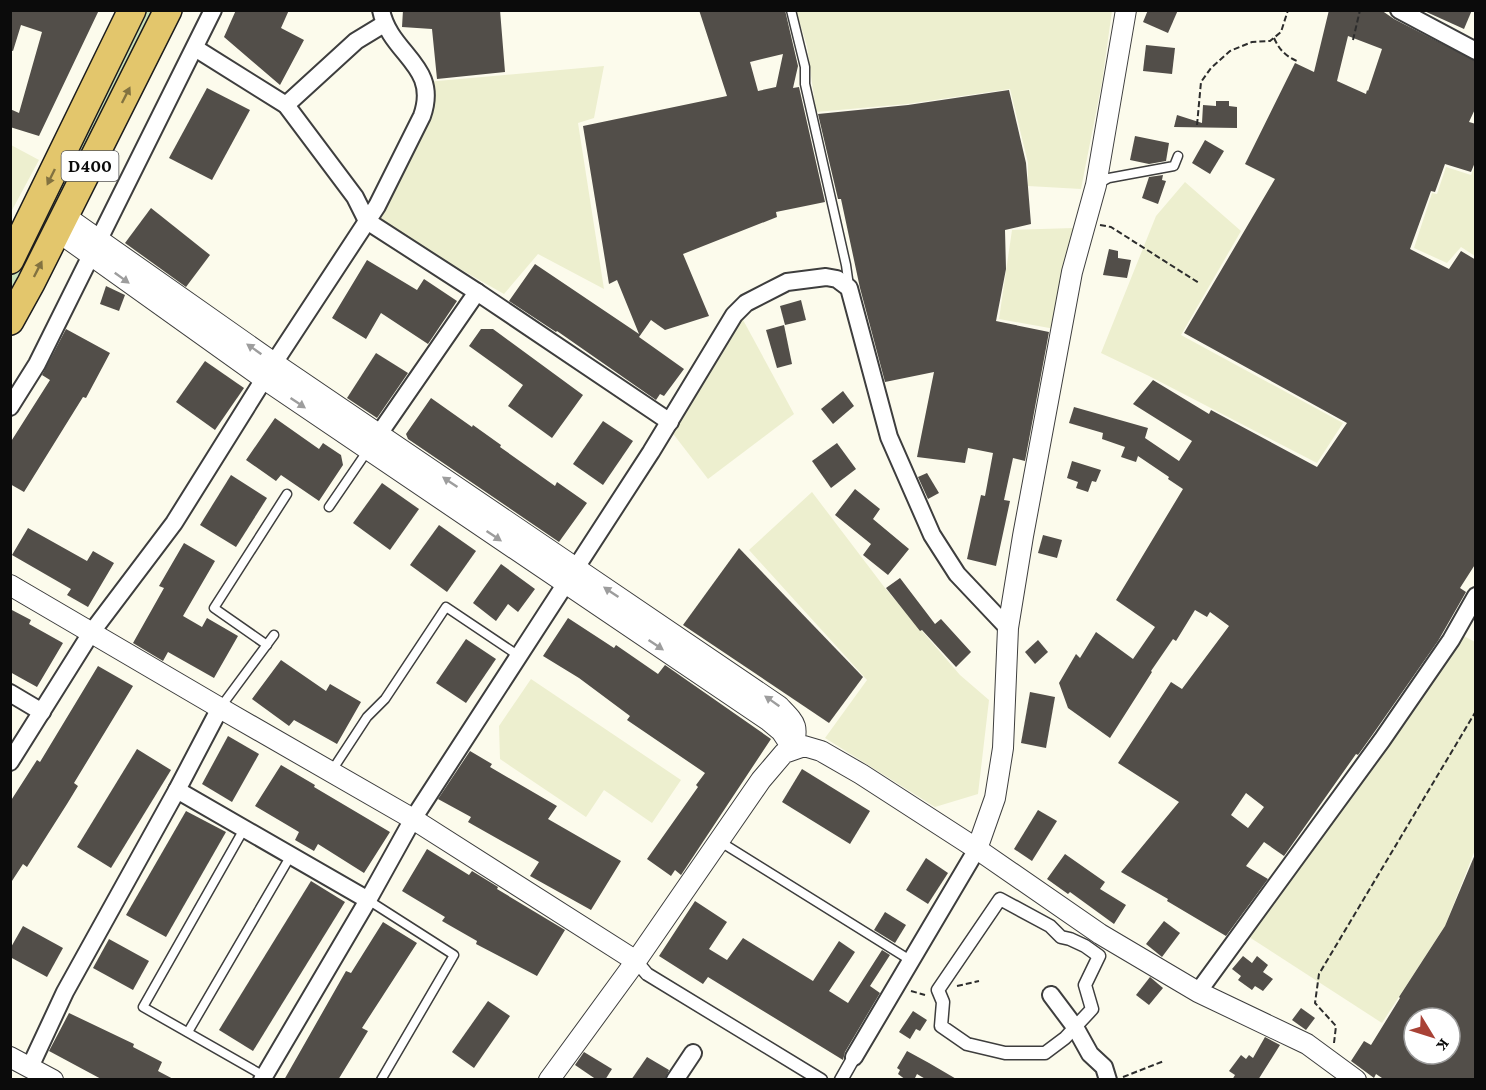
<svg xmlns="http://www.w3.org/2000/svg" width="1486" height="1090" font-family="'Crimson Pro',serif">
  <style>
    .farmland { fill: #edefcf }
    .green { fill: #c9e2ba }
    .building { fill: #524e49; fill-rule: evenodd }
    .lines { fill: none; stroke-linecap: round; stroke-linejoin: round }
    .service-casing { stroke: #3e3e3e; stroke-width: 11 }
    .pedestrian-casing { stroke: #3e3e3e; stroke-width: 15 }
    .minor-casing { stroke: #3e3e3e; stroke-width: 20 }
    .tertiary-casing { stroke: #3e3e3e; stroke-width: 22 }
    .trunk-casing { stroke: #1c1c1c; stroke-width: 30 }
    .path { stroke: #2d2d2d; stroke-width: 2; stroke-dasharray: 6 3; stroke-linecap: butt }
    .service { stroke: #fff; stroke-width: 8 }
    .pedestrian { stroke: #fff; stroke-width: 12 }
    .minor { stroke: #fff; stroke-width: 16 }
    .tertiary { stroke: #fff; stroke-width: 20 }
    .trunk { stroke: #e3c66c; stroke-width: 27 }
    .oneway { fill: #827240 }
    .oneway2 { fill: #9d9d9d }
    .labels { text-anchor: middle; stroke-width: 6; stroke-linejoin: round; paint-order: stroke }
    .shield { fill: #fff; stroke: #545454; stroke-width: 1.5 }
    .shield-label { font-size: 18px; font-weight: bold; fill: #0b0b0b }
  </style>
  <rect width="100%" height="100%" fill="#fcfbec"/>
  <g class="farmland">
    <path d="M796,11H1112L1102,82L1081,189L1028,186V163L1010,89L907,104L816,112L807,46Z"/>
    <path d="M604,66L594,118L578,123L604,289L538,254L504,294L379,223L416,147L426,82Z"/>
    <path d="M11,145L39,160L11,212Z"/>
    <path d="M1475,166V256L1461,247L1447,263L1414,248L1432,193L1437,194L1446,167L1471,175Z"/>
    <path d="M1185,182L1241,231L1181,335L1343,423L1317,463L1149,376L1101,353L1156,216Z"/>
    <path d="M1074,228L1055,329L999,319L1012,230Z"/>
    <path d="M742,318L794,414L708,479L671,431Z"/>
    <path d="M812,492L885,588L960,675L989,700L978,794L935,807L825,738L867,680L749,550Z"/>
    <path d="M1460,634L1475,642V850L1445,926L1382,1023L1246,935Z"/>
    <path d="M531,679L681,780L652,823L604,790L586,817L500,759L499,726Z"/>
  </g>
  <path class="green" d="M138,11H155L11,305V275Z"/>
  <g class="building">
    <path d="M10,10H99L39,136L10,127V109L19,113L42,32L21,25L13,51L10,50Z"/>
    <path d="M236,10H289L281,28L304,40L280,85L224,37Z"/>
    <path d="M403,10H500L505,72L437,79L432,29L402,27Z"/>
    <path d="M699,10H785L798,66L793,88L799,87L825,202L776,212L777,217L683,254L709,316L665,330L651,320L639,337L684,369L664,396L660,394L656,400L557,331L556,332L509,301L535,264L639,334L617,280L609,284L583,126L727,96ZM783,54L776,87L758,91L750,62Z"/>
    <path d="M1148,10H1178L1168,33L1143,22Z"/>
    <path d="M1329,10H1381L1394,19L1476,61V107L1469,122L1476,124V160L1471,172L1445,164L1435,192L1431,191L1410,249L1449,269L1461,251L1476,260V563L1460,588L1466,592L1438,641L1373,734L1358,755L1356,754L1284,856L1264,842L1246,866L1268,879L1226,936L1167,901L1168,899L1121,872L1179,802L1118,763L1171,682L1182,689L1229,626L1210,612L1207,617L1195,610L1176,641L1173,639L1151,671L1152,672L1110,738L1068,708L1059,683L1076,654L1080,658L1096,632L1133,659L1155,627L1116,600L1183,489L1168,479L1169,477L1138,456L1136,462L1121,457L1125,447L1102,439L1103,433L1069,423L1074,407L1148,428L1145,438L1179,461L1192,441L1133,404L1153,380L1209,414L1211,410L1317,467L1347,423L1184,333L1275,179L1245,164L1295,63L1314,72ZM1348,36L1382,49L1368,91L1367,90L1366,94L1337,81ZM1246,793L1264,807L1248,828L1231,815Z"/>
    <path d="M1422,10H1472L1464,29Z"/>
    <path d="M1146,45L1175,48L1172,74L1143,71Z"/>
    <path d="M207,88L250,110L212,180L169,158Z"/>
    <path d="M1009,90L1026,163L1031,224L1005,230L1006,269L996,321L1049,332L1025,461L1013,458L1004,500L1010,501L996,566L967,559L981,495L985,496L993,453L968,448L965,463L917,457L934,372L885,382L860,288L841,199H838L818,114L908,105Z"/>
    <path d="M1216,101H1229V106L1237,107V128L1174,127L1177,115L1202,123L1203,105L1216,106Z"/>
    <path d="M1135,136L1169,143L1166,161L1149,164L1130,160Z"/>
    <path d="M1205,140L1224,151L1210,174L1192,163Z"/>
    <path d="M1163,175L1162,180L1166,181L1158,204L1142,198L1149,177Z"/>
    <path d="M151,208L210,255L186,287L125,243Z"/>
    <path d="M1109,249L1118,251V258L1131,260L1127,278L1103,275Z"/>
    <path d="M367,260L417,290L424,279L457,301L428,344L381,313L366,339L332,318Z"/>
    <path d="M106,286L125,295L119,311L100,304Z"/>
    <path d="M801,300L806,320L785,325L780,306Z"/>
    <path d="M784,325L792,364L777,368L766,330Z"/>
    <path d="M66,329L110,353L86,398L83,397L24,492L10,484V443L50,380L42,375Z"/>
    <path d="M481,329H493L583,395L552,438L508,406L523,385L469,346Z"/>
    <path d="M376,353L408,373L377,418L347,398Z"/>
    <path d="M205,361L244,388L215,430L176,402Z"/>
    <path d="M843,391L854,406L833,424L821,409Z"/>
    <path d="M431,398L472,427L473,425L501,445L500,447L555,486L557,482L587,503L559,542L408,439L406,434Z"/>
    <path d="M275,418L319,449L323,443L341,455L343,465L319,501L281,475L276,481L246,460Z"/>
    <path d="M603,421L633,441L603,485L573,464Z"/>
    <path d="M837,443L856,469L831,488L812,461Z"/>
    <path d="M1072,461L1101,470L1096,482L1092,481L1088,492L1076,488L1078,482L1067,478Z"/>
    <path d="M927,473L939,493L928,499L918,477Z"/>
    <path d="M231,475L267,498L236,547L200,525Z"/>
    <path d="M382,483L419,509L390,550L353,523Z"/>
    <path d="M855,489L880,509L873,519L909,549L888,575L863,555L871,544L835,515Z"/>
    <path d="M439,525L476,551L447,592L410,565Z"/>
    <path d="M28,528L87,561L93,551L114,563L88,607L67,595L71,589L12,555Z"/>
    <path d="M1043,535L1062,540L1057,558L1038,553Z"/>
    <path d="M184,543L215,561L183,616L202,627L207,618L238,636L214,678L168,652L163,661L133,643L164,588L159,586Z"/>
    <path d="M739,548L863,677L829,723L683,625Z"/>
    <path d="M501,564L535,589L518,612L508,604L496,621L473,603Z"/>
    <path d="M900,578L935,624L941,619L971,652L956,667L922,630L920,631L886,588Z"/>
    <path d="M10,609L31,620L29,624L63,643L37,687L10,672Z"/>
    <path d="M568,618L614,648L616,645L658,674L665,665L771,739L681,875L675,870L671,876L647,859L698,787L696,785L705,773L627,720L630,716L579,678L543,656Z"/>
    <path d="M466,639L496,659L466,703L436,683Z"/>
    <path d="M1038,640L1048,652L1035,664L1025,652Z"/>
    <path d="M281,660L326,691L330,684L361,702L337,744L294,720L289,726L252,699Z"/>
    <path d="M98,666L133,686L74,783L78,786L67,804L27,867L23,864L10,884V802L37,760L40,762Z"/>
    <path d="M1030,692L1055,697L1046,748L1021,743Z"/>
    <path d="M228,736L259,754L232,802L202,784Z"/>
    <path d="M137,749L171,770L111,868L77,847Z"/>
    <path d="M470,751L492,764L490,767L557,806L548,819L621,861L591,910L530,876L539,862L468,822L471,817L438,799Z"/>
    <path d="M281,765L315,785L314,787L390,832L364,873L318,844L314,851L295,840L299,832L255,806Z"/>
    <path d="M802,769L870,811L850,844L782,802Z"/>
    <path d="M1038,810L1057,821L1032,861L1014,849Z"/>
    <path d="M186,811L226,832L166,937L126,915Z"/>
    <path d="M427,849L469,875L472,871L498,887L497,889L565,930L537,976L476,944L477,941L442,921L445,917L402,891Z"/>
    <path d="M1476,852V1080H1385L1376,1074L1374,1078L1351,1061L1364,1041L1371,1045L1400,998L1399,997L1445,926ZM1414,1018H1450V1054H1414Z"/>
    <path d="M1065,854L1105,882L1100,889L1126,905L1114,924L1070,892L1068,894L1047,879Z"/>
    <path d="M926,858L948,873L928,904L906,890Z"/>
    <path d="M311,881L345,902L253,1051L219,1030Z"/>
    <path d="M695,901L727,922L709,949L727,960L743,938L813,981L839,941L855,952L829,991L848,1003L882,950L890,955L870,986L880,993L845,1052L843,1060L708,977L703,984L659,956Z"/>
    <path d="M885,912L906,925L895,943L874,930Z"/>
    <path d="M1164,921L1180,933L1162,957L1146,944Z"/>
    <path d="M383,922L417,943L362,1028L368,1031L349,1062L338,1080H284L346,971L351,973Z"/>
    <path d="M23,926L63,948L47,977L10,957V949Z"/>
    <path d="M109,939L149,961L133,990L93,968Z"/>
    <path d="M1243,956L1252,963L1257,956L1268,965L1263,972L1273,979L1263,991L1255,986L1252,990L1238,980L1241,976L1232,969Z"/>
    <path d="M1150,977L1163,988L1149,1005L1136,995Z"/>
    <path d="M488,1001L510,1016L474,1068L452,1052Z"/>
    <path d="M1301,1008L1315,1018L1306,1030L1292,1020Z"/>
    <path d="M913,1011L927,1020L920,1031L916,1029L910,1039L899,1032Z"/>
    <path d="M69,1013L134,1044L133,1047L162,1062L158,1071L175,1080H103L49,1051Z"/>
    <path d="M1265,1037L1280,1045L1258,1080H1232L1235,1075L1229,1071L1241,1055L1246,1059L1249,1055L1253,1058Z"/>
    <path d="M907,1051L929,1063L958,1080H927L917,1074L914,1080H906L898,1074L900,1070L897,1068Z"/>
    <path d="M584,1052L612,1069L605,1080H597L575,1065Z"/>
    <path d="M647,1057L669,1070L665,1080H631Z"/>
  </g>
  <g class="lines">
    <defs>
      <g id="service">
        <path d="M791,10L805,67V84L846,265L849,286"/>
        <path d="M1098,184L1109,178L1174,166L1178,156"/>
        <path d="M329,507L368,450"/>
        <path d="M267,645L214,608L287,494"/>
        <path d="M220,708L274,635"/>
        <path d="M331,772L367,717L385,699L446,607L519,656"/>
        <path d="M244,829L143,1007L264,1076"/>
        <path d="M719,841L910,960"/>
        <path d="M368,900L454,955L381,1080"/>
        <path d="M188,1032L290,857"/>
      </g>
      <g id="pedestrian">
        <path d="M1000,899L1050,926L1061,937L1070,939L1085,946L1099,956L1085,985L1092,1009L1065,1038L1045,1053H1005L967,1044L941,1026L943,1002L938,990Z"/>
        <path d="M636,961L647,974L821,1080"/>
        <path d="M841,1080L854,1057"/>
      </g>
      <g id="minor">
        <path d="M1399,10L1476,51"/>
        <path d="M195,48L286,105L355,197L367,221L477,292"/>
        <path d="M286,105L356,41L384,24"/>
        <path d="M10,407L37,364L213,10"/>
        <path d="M372,444L477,292L670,422"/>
        <path d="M10,693L42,712"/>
        <path d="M10,762L91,633L174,523L274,363L377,206L422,116C440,65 390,55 381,10"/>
        <path d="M177,790L368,900"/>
        <path d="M1198,992L1382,740L1451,640L1476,596"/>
        <path d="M1051,995L1075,1027L1090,1054L1104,1067L1108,1080"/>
        <path d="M854,1057L977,849"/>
        <path d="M30,1067L65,992L177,790L220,708"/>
        <path d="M262,1080L368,900L413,819L651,452L734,315L746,303L787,282L826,277L837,279L849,288L889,437L932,535L957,574L1008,628"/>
        <path d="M675,1080L693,1053"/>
      </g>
      <g id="tertiary">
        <path d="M65,216L274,363L779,706C797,725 798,724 793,749"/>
        <path d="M57,231L264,379L769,721L781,731L793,749"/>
        <path d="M10,585L220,708L413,819L636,961"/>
        <path d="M977,849L995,798L1003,748L1008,628L1023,536L1072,272L1096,185L1126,10"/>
        <path d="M10,1057L53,1080"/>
        <path d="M549,1080L636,961L761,780L784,753L804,746L821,751L861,774L977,849L1100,934L1198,992L1307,1044L1356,1080"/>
      </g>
      <g id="trunk">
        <path d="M10,260L132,10"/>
        <path d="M10,321L31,283L168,10"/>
      </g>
    </defs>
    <use href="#service" class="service-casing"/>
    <use href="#pedestrian" class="pedestrian-casing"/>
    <use href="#minor" class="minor-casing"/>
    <use href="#tertiary" class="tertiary-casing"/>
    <use href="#trunk" class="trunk-casing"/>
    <g class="path">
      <path d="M1274,38C1279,49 1285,56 1297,61"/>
      <path d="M1353,40L1360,10"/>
      <path d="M1197,125L1201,82L1211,68L1230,51L1252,42L1270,41L1281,32L1288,10"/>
      <path d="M1100,225L1111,227L1199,283"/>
      <path d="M957,986L979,981"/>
      <path d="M911,991L925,995"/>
      <path d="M1334,1043L1336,1026L1315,1003L1319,974L1476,711"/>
      <path d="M1123,1077L1164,1061"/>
    </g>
    <use href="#service" class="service"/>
    <use href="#pedestrian" class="pedestrian"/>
    <use href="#minor" class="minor"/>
    <use href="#tertiary" class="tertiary"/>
    <use href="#trunk" class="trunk"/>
  </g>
  <defs><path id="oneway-solid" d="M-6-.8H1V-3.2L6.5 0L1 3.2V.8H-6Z" transform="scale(1.5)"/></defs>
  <g class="oneway">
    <use href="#oneway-solid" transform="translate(126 95) rotate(-63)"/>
    <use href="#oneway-solid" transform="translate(51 177) rotate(116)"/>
    <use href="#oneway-solid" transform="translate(38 269) rotate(-63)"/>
  </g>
  <g class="oneway2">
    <use href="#oneway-solid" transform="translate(122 278) rotate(36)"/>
    <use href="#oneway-solid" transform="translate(254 349) rotate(-145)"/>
    <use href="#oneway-solid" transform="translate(298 403) rotate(34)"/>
    <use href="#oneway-solid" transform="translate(450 482) rotate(-146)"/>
    <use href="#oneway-solid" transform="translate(494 536) rotate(34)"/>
    <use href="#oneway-solid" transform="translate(611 592) rotate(-146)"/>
    <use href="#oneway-solid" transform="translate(656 645) rotate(34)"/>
    <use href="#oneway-solid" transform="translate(772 701) rotate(-145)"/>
  </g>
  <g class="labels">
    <rect class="shield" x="61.5" y="151" width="57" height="30" rx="4.5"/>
    <g class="shield-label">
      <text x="90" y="172">D400</text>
    </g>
  </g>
  <rect width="1486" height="1090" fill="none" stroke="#0b0b0b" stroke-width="24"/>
  <g transform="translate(1432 1036) rotate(128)"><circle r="28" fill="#ffffff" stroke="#9d9d9d" stroke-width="1.5"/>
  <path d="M0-4.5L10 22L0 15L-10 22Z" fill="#a84236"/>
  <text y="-9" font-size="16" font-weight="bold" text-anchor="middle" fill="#0b0b0b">K</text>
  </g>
</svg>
